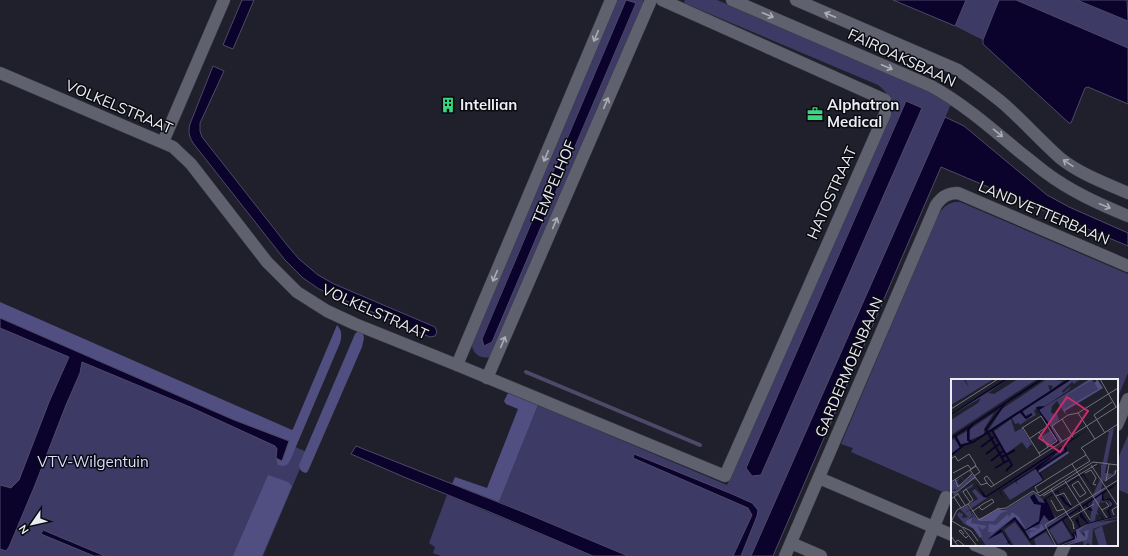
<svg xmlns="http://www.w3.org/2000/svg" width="1128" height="556" font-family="Mulish,sans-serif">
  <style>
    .green { fill: #3d3b65; fill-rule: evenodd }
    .forest { fill: #514f81 }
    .water { fill: #0b032c; stroke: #4e4968 }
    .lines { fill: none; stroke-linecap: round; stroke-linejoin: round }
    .stream { stroke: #4e4968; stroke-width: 4 }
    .street-casing { stroke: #3c3c45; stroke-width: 13 }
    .secondary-casing { stroke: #3c3c45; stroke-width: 13 }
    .street { stroke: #60616f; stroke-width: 12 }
    .secondary { stroke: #60616f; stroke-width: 12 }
    .oneway { stroke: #adadb8 }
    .labels { text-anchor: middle; stroke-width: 3; stroke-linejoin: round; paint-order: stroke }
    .street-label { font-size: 15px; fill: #ececf4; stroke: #0a0b10 }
    .poi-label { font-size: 15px; font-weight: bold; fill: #ececf4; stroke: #0a0b10; text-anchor: start }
    .park-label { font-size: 15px; fill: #dddeff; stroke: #0a0b10 }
    .inset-river { fill: none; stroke: #0b032c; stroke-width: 2 }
    .inset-road { fill: none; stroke: #72727c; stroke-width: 1 }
    .view { fill: #c62d6a; fill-opacity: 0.15; stroke: #c62d6a; stroke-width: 2 }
    .inset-edge { fill: none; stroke: #ececf4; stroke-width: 2 }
  </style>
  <rect width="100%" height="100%" fill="#20202c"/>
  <g class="green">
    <path d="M617,0H626L482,338L484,346L492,342L636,4L627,0H643V4L493,356C481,361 470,353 472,340Z"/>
    <path d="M685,0H717L921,87L951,104L751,556H628L499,502L538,405L727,485L890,114C892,101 889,93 878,85L684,3ZM906,101L746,468L898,118Z"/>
    <path d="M966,0H999L983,40L955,26Z"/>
    <path d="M1016,0H1077L1128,21V48Z"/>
    <path d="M955,202H960L1128,274V373L1117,399V380H952V496L851,452L853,448L841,444L937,217C941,210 945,204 955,202Z"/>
    <path d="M0,322L307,452L263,556H0Z"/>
    <path d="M1128,435V494L1117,489V461Z"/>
    <path d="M447,495L593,556H441L433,553L435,547L429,543Z"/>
  </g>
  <g class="forest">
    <path d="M0,302L292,430L293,429L337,325C342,331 342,335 340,343L292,456C288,465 287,467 278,465L276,458L282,461L289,441L234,420L0,318Z"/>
    <path d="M358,331L363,333L364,338L362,347L308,471L306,473C301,472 300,470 299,465L355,334Z"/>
    <path d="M508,393L538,405L499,502L452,484L455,477L487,488L518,409L506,404L504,401Z"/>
    <path d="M268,475L288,482L292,486L262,556H233Z"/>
  </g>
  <g class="water">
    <path d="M242,0H254L233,49L223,45Z"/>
    <path d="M626,0L636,3L492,342L484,346L482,339Z"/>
    <path d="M893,0H966L955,26Z"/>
    <path d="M999,0H1016L1128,48V104L1088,87L1085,88L1071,123H1069L983,44V40Z"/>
    <path d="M1077,0H1127L1128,21Z"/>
    <path d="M213,66L224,71L200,123V131L202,137L287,245L299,259L318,275L334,284L435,327L437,332L435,336L430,337L319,289L303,278L285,260L193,143C189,136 188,132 190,124Z"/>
    <path d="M906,101L922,108L761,475L752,476L746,468Z"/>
    <path d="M945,117L964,126L1047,195L1069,207L1128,233V246L941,167L773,556H751Z"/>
    <path d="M0,318L234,420L289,441L282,461L276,458L277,449L275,446L190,407L82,362L80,373L66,405L35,485L9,547L6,551L0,549V485L11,488L19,480L49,402L69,357L0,328Z"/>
    <path d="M356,446L523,512L628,556H593L497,515L404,477L351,454Z"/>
    <path d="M634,454L732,494L752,503L758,510L757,516L741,556H733L752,515L748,508L633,458Z"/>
    <path d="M43,530L105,556H94L41,534Z"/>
  </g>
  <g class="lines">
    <path class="stream" d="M526,372L700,445"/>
    <defs>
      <g id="street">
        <path d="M0,73L173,147L191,164L267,262L297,292L327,311L355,324L457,365L725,476L885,114V100L662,0"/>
        <path d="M163,142L224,0"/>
        <path d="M457,365L611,0"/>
        <path d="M487,378L651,0"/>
        <path d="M1117,425L1128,399"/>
        <path d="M819,478L952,535"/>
        <path d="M791,543L821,556"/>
        <path d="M975,545L1001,556"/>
        <path d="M785,556L936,205C942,197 947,193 958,193L1128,266"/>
        <path d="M922,556L946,497"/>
        <path d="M1060,556L1065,545"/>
      </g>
      <g id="secondary">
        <path d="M732,0L931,86C964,104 992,129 1021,153C1029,159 1037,166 1045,172C1070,191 1099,204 1128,216"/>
        <path d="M796,0L958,70C974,81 990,92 1005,105C1024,122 1041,141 1060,158C1080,174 1105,183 1128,193"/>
      </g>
    </defs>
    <use href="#street" class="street-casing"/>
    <use href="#secondary" class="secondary-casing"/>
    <use href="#street" class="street"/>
    <use href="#secondary" class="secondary"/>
  </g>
  <defs><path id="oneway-shaft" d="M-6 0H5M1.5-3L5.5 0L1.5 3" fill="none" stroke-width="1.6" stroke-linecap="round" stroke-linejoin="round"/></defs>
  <g class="oneway">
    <use href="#oneway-shaft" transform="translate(768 15) rotate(23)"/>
    <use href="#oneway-shaft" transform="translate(830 15) rotate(-157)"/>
    <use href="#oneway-shaft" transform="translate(596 36) rotate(113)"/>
    <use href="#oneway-shaft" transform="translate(887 67) rotate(23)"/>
    <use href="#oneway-shaft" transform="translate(606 103) rotate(-67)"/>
    <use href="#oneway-shaft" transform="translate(998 133) rotate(39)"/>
    <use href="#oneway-shaft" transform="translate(546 156) rotate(113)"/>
    <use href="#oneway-shaft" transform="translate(1068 163) rotate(-146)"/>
    <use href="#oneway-shaft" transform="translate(1105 206) rotate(22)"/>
    <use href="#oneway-shaft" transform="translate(555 223) rotate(-67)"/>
    <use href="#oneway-shaft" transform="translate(495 276) rotate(113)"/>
    <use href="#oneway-shaft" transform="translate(503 342) rotate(-67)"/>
  </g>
  <defs>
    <symbol id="building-bare" viewBox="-9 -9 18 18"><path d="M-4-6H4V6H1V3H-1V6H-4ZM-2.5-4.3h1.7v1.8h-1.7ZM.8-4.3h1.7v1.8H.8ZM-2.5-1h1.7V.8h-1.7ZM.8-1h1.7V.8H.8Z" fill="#3bd77f" stroke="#0a0b10" stroke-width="2.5" paint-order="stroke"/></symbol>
    <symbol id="office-bare" viewBox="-9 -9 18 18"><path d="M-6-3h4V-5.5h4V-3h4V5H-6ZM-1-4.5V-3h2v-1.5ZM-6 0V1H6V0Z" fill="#3bd77f" stroke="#0a0b10" stroke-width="2.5" paint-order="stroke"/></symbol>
  </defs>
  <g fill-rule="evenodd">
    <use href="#building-bare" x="437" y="94" width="22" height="22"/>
    <use href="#office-bare" x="804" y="103" width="22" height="22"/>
  </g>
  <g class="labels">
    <g class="street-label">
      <text transform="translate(902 58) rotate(25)" y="5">FAIROAKSBAAN</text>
      <text transform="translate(119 107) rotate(23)" y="5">VOLKELSTRAAT</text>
      <text transform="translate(554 182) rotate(-67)" y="5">TEMPELHOF</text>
      <text transform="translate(832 193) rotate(-66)" y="5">HATOSTRAAT</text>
      <text transform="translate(1044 213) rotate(23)" y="5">LANDVETTERBAAN</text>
      <text transform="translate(375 312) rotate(24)" y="5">VOLKELSTRAAT</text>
      <text transform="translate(849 367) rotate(-67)" y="5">GARDERMOENBAAN</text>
    </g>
    <g class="poi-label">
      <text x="460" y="110">Intellian</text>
      <text x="827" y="110">Alphatron<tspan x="827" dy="17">Medical</tspan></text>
    </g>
    <g class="park-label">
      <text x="93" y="467">VTV-Wilgentuin</text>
    </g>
  </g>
  <g transform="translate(951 379)">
    <rect width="167" height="167" fill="#20202c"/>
    <path d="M0,0H12L18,8L14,0H43L0,26ZM57,0L37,14L43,15L67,0H86L0,56V41L27,24L30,19L0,36ZM96,0L112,2L100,11L102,7L97,6L99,12L37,52L51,30ZM121,0H129L123,5L121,3L111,12L112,14L120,7L118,11L95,27L86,28L83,32L85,36L76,41L78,44L76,41L69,46L71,49L68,44L64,45L61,39L70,33L76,40L78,39L81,34L74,37L72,32ZM135,0H140L147,10L112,32L106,22L101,27L100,33L102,35L106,34L108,41L101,47L111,62L120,57L109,64L88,31L137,1ZM43,34L33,50V55L19,61V50ZM60,40L64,53L71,49L82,67L80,65L76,70L71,63L55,75L42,53ZM163,49L154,94L162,95L163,91L164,93L153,103L152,101L150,111L156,110L149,114L151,116V122L158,120L162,126L159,128L158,121L150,124L151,116L146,133L148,136L145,135L144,142L139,143L142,116L150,98V86L145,85L151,86L152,84L140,83H152L158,53H156ZM16,52L18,64L10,65L6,58ZM99,52L105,61L97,67L91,57ZM3,60L11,69L0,76V61ZM112,66L113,71L49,111L112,69ZM85,90L92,101L59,121L52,111ZM18,92L27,102L23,100L3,114H8L23,104L21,108L3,117L2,114L5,112L4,110L1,112L0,104L11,98L13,101L10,98L6,103L9,106L18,99L20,95ZM24,110L32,118L36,119L21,129L18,125L27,120L21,112ZM82,113L94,122L106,140L130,127L79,161L65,140L50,150L61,167H35L25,151L13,145L6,136L8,133L12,135L11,139L17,138L9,130L16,126L19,130L13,134L19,131L21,137L15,142L22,138L20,132L26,140L55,130ZM167,137V138L146,143L167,141L142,150L141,167L137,164L133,167L132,162L136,161V157L132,152L133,155L128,153L129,151L138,144ZM111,142L121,159L107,165L98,151ZM64,143L72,154L81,167H63L53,151ZM151,147L156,166L148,167L143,151ZM95,153L104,167H85L83,160Z" fill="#3d3b65"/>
    <path d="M140,0L144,4L146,0L152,9L114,32L115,36L112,31L147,10L141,1L107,21L112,30L107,21ZM117,72L118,74L88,94L87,92ZM47,130L57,132L50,134L43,142H27ZM61,133L68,138L75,150L63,138L38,157L41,153H37L38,145L45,146L57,135L58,138L55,144ZM21,138L20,144L36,147L31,151L28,147L27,148L31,157L29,159L22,149L15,145V142ZM138,144L128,152L134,158L133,152L138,151L136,161L113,167L127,161L108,167L124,160L123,152ZM90,145L94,150L79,159L76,153L79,157V153L86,152L77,151L81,148L88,150Z" fill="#514f81"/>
    <path d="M54,0H57L0,36V35ZM131,4L88,31L97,43L111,34L97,43L99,47L104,44L99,47L109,64L99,69L107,62L85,28L95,27ZM137,50L115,66L116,72L87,91L88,94L116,77L89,94L93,101L92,102L73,113L92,101L84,89L65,102L67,106L64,102L49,112L53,120L48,112L111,70L86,90L114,72L112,66ZM111,67L112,69L36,118H33L25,105L35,117ZM131,93L144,112L132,96L107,112L109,116L113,119L115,123L120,126L121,130L113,124L106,113L95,120L104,139L98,142L93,136L88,145L74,152L79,160L167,103L161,109L162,111L160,109L152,115L153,121L159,119L163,126L158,131L160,138L167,137L132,146L123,152H125L126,160L110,167L126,160L123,153L124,160L106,167L123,159L111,141L79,162L64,141L50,150L61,167L57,164L55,165L57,163L51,153L36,161L64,138L74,151L88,142L90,126L83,125L79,118L83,115L88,123L94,124L92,121L132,95ZM151,115V122L158,121L162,125L156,132L159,138L153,140L146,132L152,140L137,144L128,130L135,126L137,131L142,132L136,125ZM128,130L129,138L136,144L129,147L127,138L124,141L128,148L121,155L112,141Z" fill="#0b032c" fill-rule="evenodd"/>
    <path class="inset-river" d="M69,32L75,39L81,35M41,51L61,86L55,92M4,56L9,67L22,63L119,0M2,58L91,0M21,63L17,61V51L22,45M30,68L43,58M35,75L48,65M0,76L12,67M51,78L64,71M40,82L52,72M53,83L35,50L55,23M44,89L58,81"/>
    <path class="inset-road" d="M149,0L165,28M0,30L47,0M127,34L144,60M111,40L122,58M88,53L97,68M154,54L143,36L161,23M78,60L97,47M111,62L101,47L117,36L127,34L167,9M88,74L106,62L90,37L71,49H72L89,76V77M18,75L25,86L19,91L25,87L29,93L23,97M135,76L84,108L87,114L139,82L135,76L133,72L130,69L167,45M0,80L4,77L7,82L18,75M121,85L156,139M140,86L167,127M2,94L17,86L20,90M134,94L140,91L145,99L142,105L145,106M4,100L7,108L21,95M114,102L139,141M127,102L135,114L129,118L121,106ZM154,102L164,95L165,91M155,102L158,85M0,103L19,91L30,106L36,104L40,108L167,27M36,104L33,99L36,97L43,106M100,110L122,144L123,150L122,145M1,113H6L24,98M92,117L146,85M105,117L113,114L120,126M3,118L10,129M0,120L7,115L14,126M100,121L106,132L113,130M17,125L28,141L48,129M47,130L55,129L82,112L89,117L142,83L167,86M151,131L158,127L155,123M21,132H22L32,125L41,120L43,123L31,131L28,128M163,136L161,131L167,127M119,139L143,125M1,142L11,148L26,167M0,143L6,131L17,125L22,121L15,110L12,113L19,123M12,148L20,152L27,162M13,155L10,151L8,152L15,159L17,157M0,157L7,167M4,163L7,161L14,167M105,167L94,146L167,101"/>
    <path class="view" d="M116,18L137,32L109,73L88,59Z"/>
    <rect width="167" height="167" class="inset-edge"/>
  </g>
  <g transform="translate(32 524) rotate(236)" stroke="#0a0b10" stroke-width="3" paint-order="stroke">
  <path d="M0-3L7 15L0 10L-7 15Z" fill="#ececf4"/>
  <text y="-6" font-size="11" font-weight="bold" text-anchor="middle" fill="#ececf4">N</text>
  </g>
</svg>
